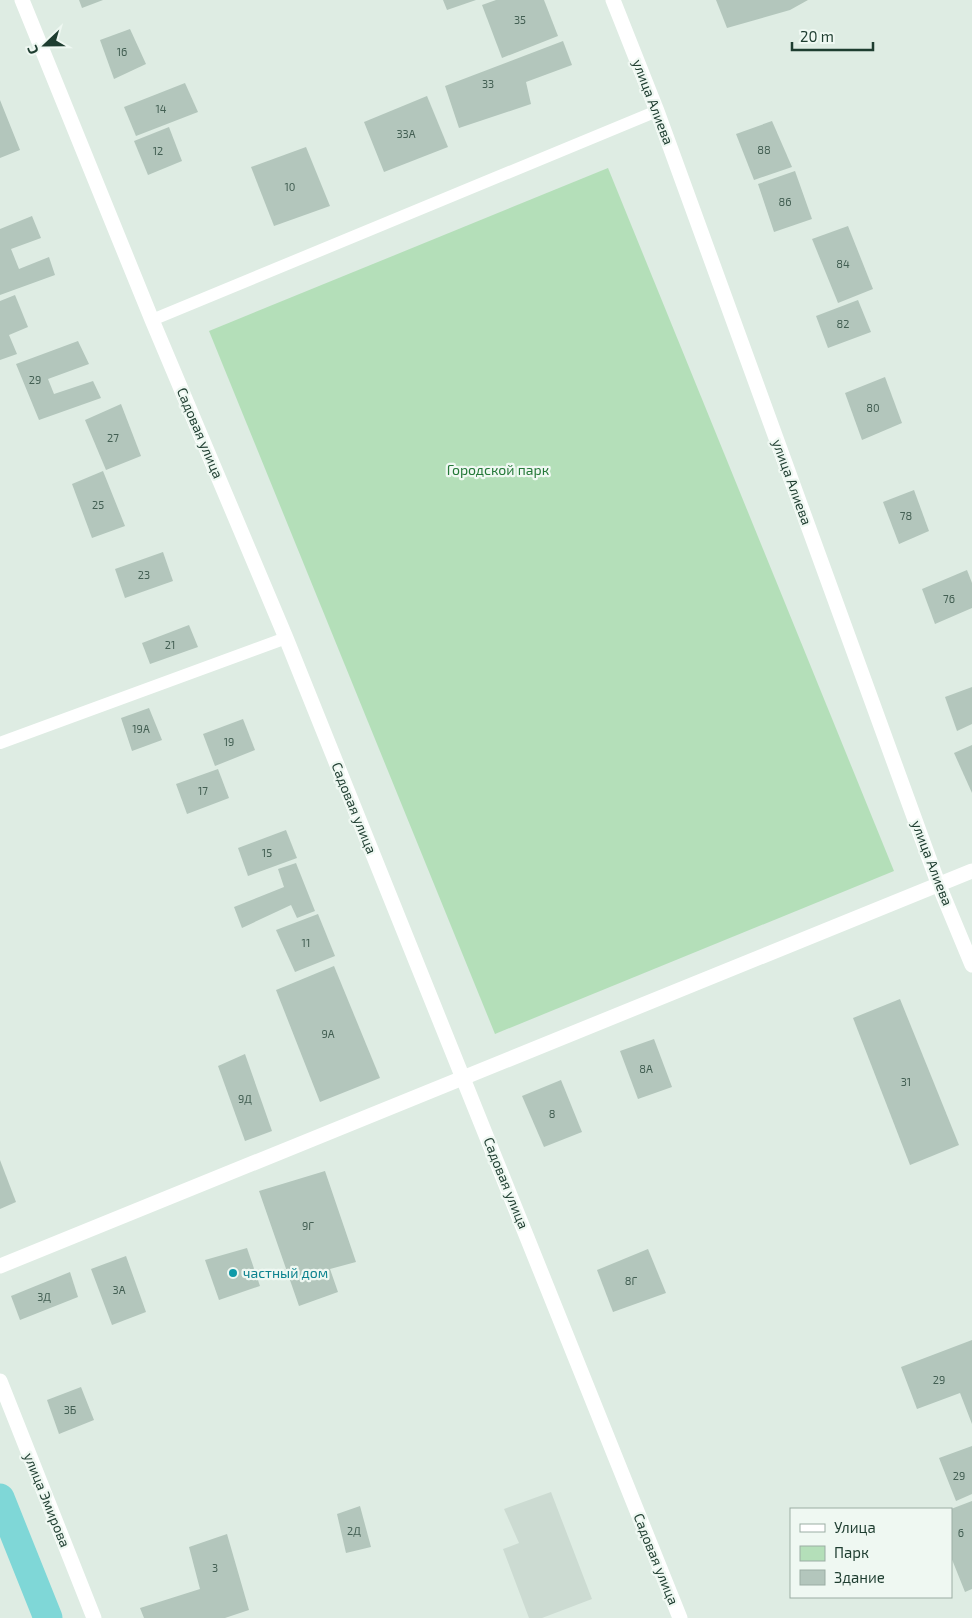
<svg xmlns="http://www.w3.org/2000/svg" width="972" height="1618" font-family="'Exo 2',sans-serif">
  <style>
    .built { fill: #ccdbd2 }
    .green { fill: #b4dfb9 }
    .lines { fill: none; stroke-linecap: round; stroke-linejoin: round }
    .canal { stroke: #7fd7d7; stroke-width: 29 }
    .building { fill: #b3c6bc }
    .lane { stroke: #fff; stroke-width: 12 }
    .street { stroke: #fff; stroke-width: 15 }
    .culture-dot { fill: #0f9aa8; stroke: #eff8f2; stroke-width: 2 }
    .labels { text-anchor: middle; stroke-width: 4.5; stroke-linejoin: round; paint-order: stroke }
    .number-label { font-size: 11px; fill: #435f53 }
    .street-label { font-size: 14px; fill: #1e3d30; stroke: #eff8f2 }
    .park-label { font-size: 14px; fill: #247838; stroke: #eff8f2 }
    .culture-label { font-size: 14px; fill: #0d838f; stroke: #eff8f2; text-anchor: start }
  </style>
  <rect width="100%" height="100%" fill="#deece3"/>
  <path class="built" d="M551,1492L592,1599L542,1618H529L503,1549L519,1543L504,1509Z"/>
  <path class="green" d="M608,168L894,871L495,1034L209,331Z"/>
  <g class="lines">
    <path class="canal" d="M0,1498L48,1618"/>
  </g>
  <g class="building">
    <path d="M79,0H103L82,8Z"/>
    <path d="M443,0H476L447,10Z"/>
    <path d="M496,0H544L558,36L502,58L482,5Z"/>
    <path d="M716,0H808L790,10L727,28Z"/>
    <path d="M130,29L146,64L114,79L100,40Z"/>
    <path d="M563,41L572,65L526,82L531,104L459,128L445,86Z"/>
    <path d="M185,83L198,112L136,136L124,107Z"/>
    <path d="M427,96L448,147L384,172L364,122Z"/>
    <path d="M0,100L20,150L0,158Z"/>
    <path d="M772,121L792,167L754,180L736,134Z"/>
    <path d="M169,127L182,161L148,175L134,141Z"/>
    <path d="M306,147L330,206L274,226L251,167Z"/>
    <path d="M795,171L812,219L774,232L758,184Z"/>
    <path d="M32,216L41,238L11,249L19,269L49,257L55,275L0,295V229Z"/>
    <path d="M848,226L873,289L838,303L812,239Z"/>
    <path d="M15,295L28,327L9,335L17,354L0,360V301Z"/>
    <path d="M858,300L871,332L828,348L816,316Z"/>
    <path d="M78,341L89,364L48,379L54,394L93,381L101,398L39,420L16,364Z"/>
    <path d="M885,377L902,423L862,440L845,393Z"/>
    <path d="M121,404L141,456L106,470L85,420Z"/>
    <path d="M103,471L125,526L92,538L72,484Z"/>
    <path d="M914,490L929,531L899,544L883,502Z"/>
    <path d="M163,552L173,581L125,598L115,569Z"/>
    <path d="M967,570L972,583V608L935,624L922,589Z"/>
    <path d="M189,625L198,647L150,664L142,643Z"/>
    <path d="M972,687V724L957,731L945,697Z"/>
    <path d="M149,708L162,740L132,751L121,718Z"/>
    <path d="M243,719L255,750L215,766L203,734Z"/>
    <path d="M972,745V793L954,753Z"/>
    <path d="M218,769L229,798L187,814L176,784Z"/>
    <path d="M286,830L297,858L248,876L238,848Z"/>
    <path d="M296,863L315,911L297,918L291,905L242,928L234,907L284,887L278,869Z"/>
    <path d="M318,914L335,956L295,972L276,930Z"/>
    <path d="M334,966L380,1078L320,1102L276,990Z"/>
    <path d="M900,999L959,1145L910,1165L853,1018Z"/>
    <path d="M654,1039L672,1087L638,1099L620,1051Z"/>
    <path d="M245,1054L272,1131L245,1141L218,1066Z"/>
    <path d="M561,1080L582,1132L544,1147L522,1096Z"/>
    <path d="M0,1160L16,1202L0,1209Z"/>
    <path d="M325,1171L356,1262L330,1269L338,1292L299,1306L259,1191Z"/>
    <path d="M247,1248L260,1286L219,1300L205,1260Z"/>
    <path d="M648,1249L666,1293L613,1312L597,1270Z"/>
    <path d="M126,1256L146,1312L112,1325L91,1269Z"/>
    <path d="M70,1272L78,1297L20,1320L11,1296Z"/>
    <path d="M972,1340V1424L960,1393L917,1409L901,1367Z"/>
    <path d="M81,1387L94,1420L59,1434L47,1400Z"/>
    <path d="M972,1446V1494L956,1501L939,1458Z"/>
    <path d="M972,1501V1589L965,1592L951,1557V1509Z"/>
    <path d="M360,1506L371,1547L346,1553L337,1514Z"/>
    <path d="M227,1534L249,1610L225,1618H144L140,1608L200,1589L189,1547Z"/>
  </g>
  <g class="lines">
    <g class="lane">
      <path d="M152,320L657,111"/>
      <path d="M0,743L286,638"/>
    </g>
    <g class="street">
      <path d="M22,0L152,320L286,638L680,1618"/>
      <path d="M613,0L657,111L938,883L972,965"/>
      <path d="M0,1266L972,871"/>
      <path d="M0,1381L94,1618"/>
    </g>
  </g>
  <circle class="culture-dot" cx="233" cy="1273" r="5"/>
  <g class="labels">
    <g class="number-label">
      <text x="520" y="24">35</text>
      <text x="122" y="56">16</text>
      <text x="488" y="88">33</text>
      <text x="161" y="113">14</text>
      <text x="406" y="138">33А</text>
      <text x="764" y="154">88</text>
      <text x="158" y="155">12</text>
      <text x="290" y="191">10</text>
      <text x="785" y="206">86</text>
      <text x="843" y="268">84</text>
      <text x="843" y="328">82</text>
      <text x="35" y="384">29</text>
      <text x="873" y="412">80</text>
      <text x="113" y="442">27</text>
      <text x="98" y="509">25</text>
      <text x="906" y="520">78</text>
      <text x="144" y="579">23</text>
      <text x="949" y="603">76</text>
      <text x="170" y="649">21</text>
      <text x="141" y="733">19А</text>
      <text x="229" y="746">19</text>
      <text x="203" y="795">17</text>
      <text x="267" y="857">15</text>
      <text x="306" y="947">11</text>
      <text x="328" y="1038">9А</text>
      <text x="646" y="1073">8А</text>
      <text x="906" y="1086">31</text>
      <text x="245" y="1103">9Д</text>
      <text x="552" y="1118">8</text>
      <text x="308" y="1230">9Г</text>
      <text x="631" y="1285">8Г</text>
      <text x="119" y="1294">3А</text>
      <text x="44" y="1301">3Д</text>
      <text x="939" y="1384">29</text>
      <text x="70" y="1414">3Б</text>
      <text x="959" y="1480">29</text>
      <text x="354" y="1535">2Д</text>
      <text x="961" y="1537">6</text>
      <text x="215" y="1572">3</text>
    </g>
    <g class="street-label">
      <text transform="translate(653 102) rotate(69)" y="5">улица Алиева</text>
      <text transform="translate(200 433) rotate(67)" y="5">Садовая улица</text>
      <text transform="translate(792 482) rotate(70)" y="5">улица Алиева</text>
      <text transform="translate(354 808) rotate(68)" y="5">Садовая улица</text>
      <text transform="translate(932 863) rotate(69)" y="5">улица Алиева</text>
      <text transform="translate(506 1183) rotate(68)" y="5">Садовая улица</text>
      <text transform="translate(47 1500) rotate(68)" y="5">улица Эмирова</text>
      <text transform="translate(656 1559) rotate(68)" y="5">Садовая улица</text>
    </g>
    <g class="park-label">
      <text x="498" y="475">Городской парк</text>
    </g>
    <g class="culture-label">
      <text x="243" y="1278">частный дом</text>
    </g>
  </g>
  <rect x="790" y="1508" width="162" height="90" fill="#eff8f2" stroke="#9bada4"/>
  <rect x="800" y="1524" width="25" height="8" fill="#ffffff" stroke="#9bada4"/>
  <text x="834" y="1533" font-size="15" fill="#1e3d30">Улица</text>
  <rect x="800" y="1546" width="25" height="15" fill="#b4dfb9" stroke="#9bada4"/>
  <text x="834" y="1558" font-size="15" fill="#1e3d30">Парк</text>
  <rect x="800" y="1570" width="25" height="15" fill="#b3c6bc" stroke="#9bada4"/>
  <text x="834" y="1583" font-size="15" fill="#1e3d30">Здание</text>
  <g transform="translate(45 45) rotate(248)" stroke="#eff8f2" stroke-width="4" paint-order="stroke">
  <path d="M0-4L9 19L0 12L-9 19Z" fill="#1e3d30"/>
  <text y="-8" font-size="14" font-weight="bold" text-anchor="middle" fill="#1e3d30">С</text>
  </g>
  <path d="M792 42v8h81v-8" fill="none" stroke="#1e3d30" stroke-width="2.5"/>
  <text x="800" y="42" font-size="15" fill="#1e3d30" stroke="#eff8f2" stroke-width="4" paint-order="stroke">20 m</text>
</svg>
